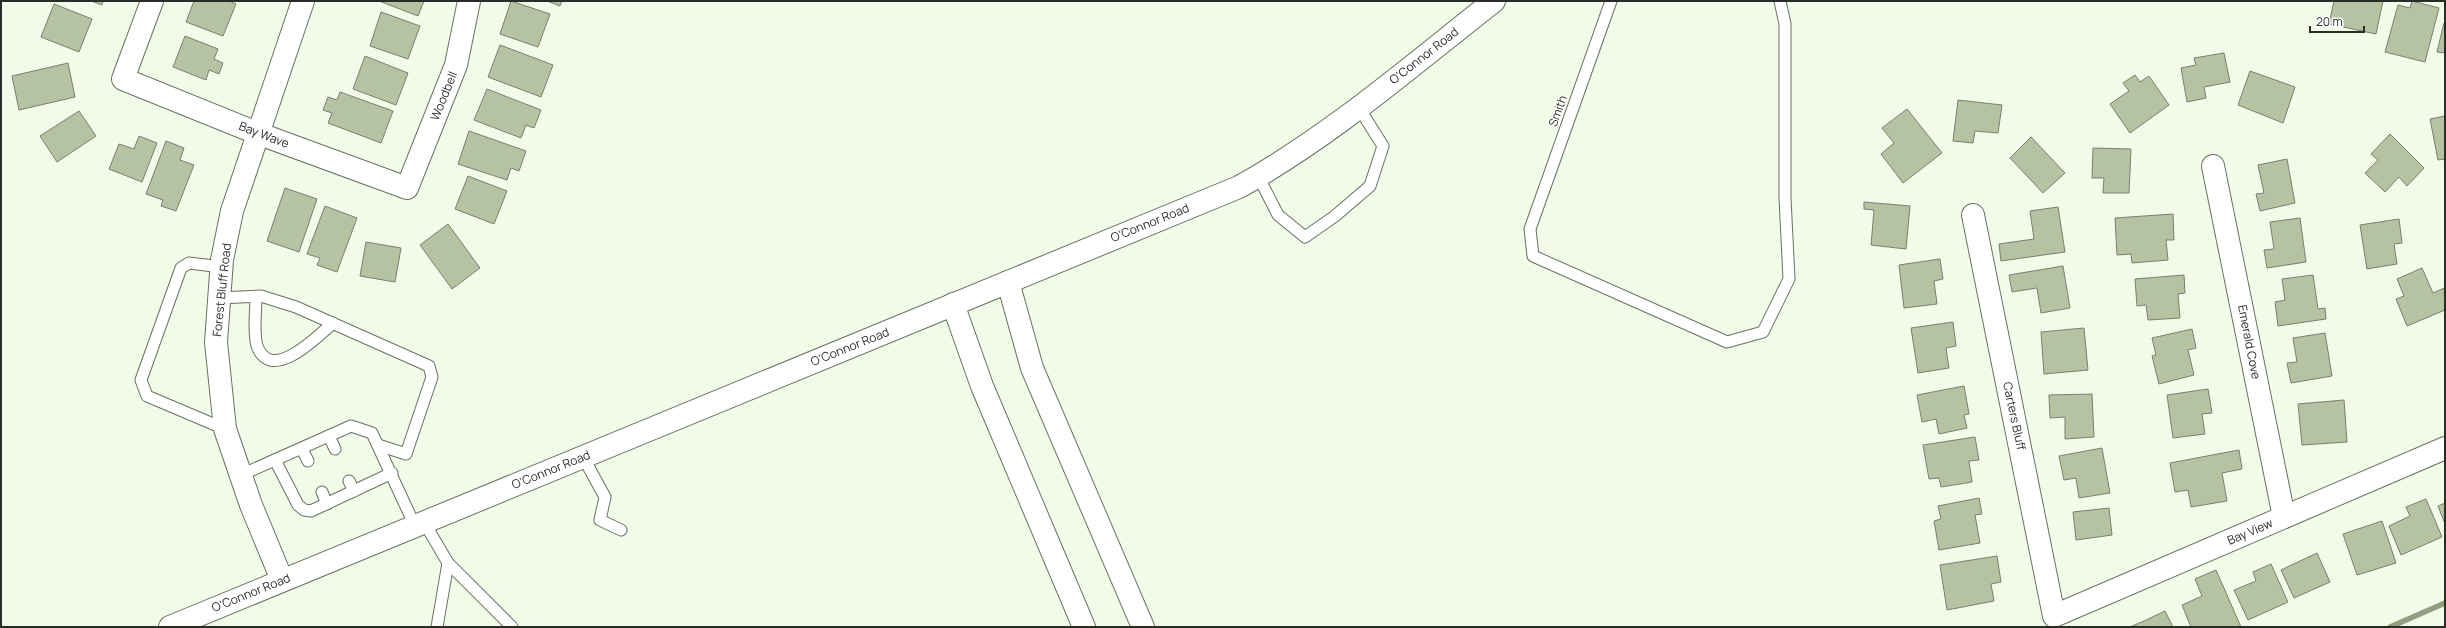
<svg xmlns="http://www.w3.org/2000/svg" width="2446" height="628" font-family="Manrope,sans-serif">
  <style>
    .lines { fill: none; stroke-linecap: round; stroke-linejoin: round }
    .stream { stroke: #919e7f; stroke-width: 5.5 }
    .building { fill: #b6c3a3; stroke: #797f70 }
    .lane-casing { stroke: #6a7162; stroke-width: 13 }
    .street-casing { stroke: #6a7162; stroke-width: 24 }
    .secondary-casing { stroke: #6a7162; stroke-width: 24 }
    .lane { stroke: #fff; stroke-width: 11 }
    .street { stroke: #fff; stroke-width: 22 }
    .secondary { stroke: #fff; stroke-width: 22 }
    .labels { text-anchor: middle; stroke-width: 3; stroke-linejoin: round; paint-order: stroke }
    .street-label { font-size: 12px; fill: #2a2d27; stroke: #fff }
  </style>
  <rect width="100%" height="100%" fill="#f2fae8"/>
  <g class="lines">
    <path class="stream" d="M2390,627L2445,603"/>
  </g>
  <g class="building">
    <path d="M91,1H103L102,5Z"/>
    <path d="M194,1H229L236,4L223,36L186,22Z"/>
    <path d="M379,1H424L418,16Z"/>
    <path d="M511,1L550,14L538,47L500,34Z"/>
    <path d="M547,1H562L560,6Z"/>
    <path d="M2334,1H2383L2376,34L2329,24Z"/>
    <path d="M2412,1L2439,8L2425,62L2385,52L2398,5L2410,8Z"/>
    <path d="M54,4L92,19L79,52L41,37Z"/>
    <path d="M381,12L420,26L408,59L370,46Z"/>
    <path d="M2444,23H2445V53L2437,52Z"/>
    <path d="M185,36L218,49L214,59L223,63L219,74L209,70L206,80L173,67Z"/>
    <path d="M500,45L553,65L541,97L488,77Z"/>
    <path d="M2224,53L2230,82L2204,87L2206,98L2187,102L2181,68L2196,65L2194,58Z"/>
    <path d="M365,56L408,73L396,105L353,89Z"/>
    <path d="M68,63L75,97L19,110L12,76Z"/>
    <path d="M2250,71L2295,87L2283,123L2238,105Z"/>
    <path d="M2135,75L2140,82L2149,76L2169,105L2130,133L2110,104L2129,91L2123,83Z"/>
    <path d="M487,89L541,110L534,128L526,125L521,138L474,120Z"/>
    <path d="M340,92L393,111L381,143L328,123L332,113L323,110L328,97L337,100Z"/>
    <path d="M1958,100L2002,105L1998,133L1975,131L1973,143L1953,141Z"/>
    <path d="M1907,109L1942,153L1903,183L1881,154L1894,143L1882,128Z"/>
    <path d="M79,111L96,136L57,162L40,136Z"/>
    <path d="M2445,116V159L2438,160L2430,119Z"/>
    <path d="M469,131L526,151L519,171L511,168L507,180L458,164Z"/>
    <path d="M2390,134L2424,168L2407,186L2399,177L2385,192L2365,173L2378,160L2371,154Z"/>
    <path d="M139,136L157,143L142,182L109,169L119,144L134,149Z"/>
    <path d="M2031,137L2065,173L2043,193L2010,158Z"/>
    <path d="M166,141L184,148L180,160L194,165L176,211L161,206L163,200L146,194Z"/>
    <path d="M2093,148L2131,149L2129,193H2103L2104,178H2092Z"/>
    <path d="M2287,159L2295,203L2260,211L2256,194L2264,193L2258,165Z"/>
    <path d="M468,176L507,191L494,224L455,209Z"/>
    <path d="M285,188L317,199L299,252L267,241Z"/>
    <path d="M1864,202L1910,206L1906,249L1871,245L1874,210L1864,209Z"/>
    <path d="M325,206L357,218L337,272L317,265L320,258L307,254Z"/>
    <path d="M2058,207L2065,252L2001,261L1999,244L2034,239L2030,211Z"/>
    <path d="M2173,214L2174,240H2166L2168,260L2132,263L2131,254L2117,255L2115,218Z"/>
    <path d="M2300,218L2306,262L2267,268L2264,250L2274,249L2270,222Z"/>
    <path d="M2399,219L2402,243L2394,244L2397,264L2367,269L2360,225Z"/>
    <path d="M448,224L480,268L452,289L420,245Z"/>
    <path d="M366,242L401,248L395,282L360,276Z"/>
    <path d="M1940,259L1943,279L1934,281L1937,304L1904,308L1899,265Z"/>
    <path d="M2063,266L2070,308L2041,313L2037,288L2012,292L2009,275Z"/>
    <path d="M2422,268L2433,293L2444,288L2445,310L2407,326L2396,299L2404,296L2397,279Z"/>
    <path d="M2184,275L2185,293L2178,294L2180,318L2148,320L2146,305L2137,306L2135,279Z"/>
    <path d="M2313,275L2318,309L2325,308L2326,319L2278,326L2275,302L2285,300L2282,279Z"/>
    <path d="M1953,322L1956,346L1946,348L1949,368L1918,373L1911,328Z"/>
    <path d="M2084,328L2088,370L2044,374L2041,332Z"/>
    <path d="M2192,329L2196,348L2188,350L2194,375L2159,384L2152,356L2156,355L2152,338Z"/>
    <path d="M2325,333L2332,376L2291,383L2287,363L2297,362L2293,338Z"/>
    <path d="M1964,386L1969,414L1964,415L1967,428L1939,434L1936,419L1922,422L1917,395Z"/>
    <path d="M2208,389L2212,413L2202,414L2205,434L2173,438L2167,395Z"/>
    <path d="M2092,394L2094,437L2065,439V417L2050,418L2049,395Z"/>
    <path d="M2344,400L2347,442L2302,445L2298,404Z"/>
    <path d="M1975,437L1979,460L1969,461L1972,482L1941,487L1939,478L1929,479L1923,445Z"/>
    <path d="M2102,448L2110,493L2079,498L2076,478L2064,480L2059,456Z"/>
    <path d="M2239,450L2242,469L2222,473L2227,501L2191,507L2188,490L2175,492L2170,463Z"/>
    <path d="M1979,498L1982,514L1975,515L1980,543L1939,550L1934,521L1941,519L1938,506Z"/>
    <path d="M2426,499L2442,537L2401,555L2389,526L2410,516L2406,507Z"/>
    <path d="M2445,503V524L2438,506Z"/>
    <path d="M2109,508L2112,535L2076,540L2073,512Z"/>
    <path d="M2382,521L2396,563L2357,575L2343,534Z"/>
    <path d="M2317,553L2330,582L2294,598L2281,570Z"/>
    <path d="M1997,556L2001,582L1991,584L1994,601L1947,610L1940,565Z"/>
    <path d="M2271,564L2288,602L2248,620L2234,590L2256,581L2253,572Z"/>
    <path d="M2216,570L2241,627H2191L2182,605L2202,596L2195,579Z"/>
    <path d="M2165,611L2173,627H2130L2144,621Z"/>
  </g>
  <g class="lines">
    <defs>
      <g id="lane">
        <path d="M1611,1L1530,229L1533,256L1727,342L1763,332L1789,279L1785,198V24L1780,1"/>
        <path d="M1258,176L1278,215L1305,237L1335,216L1370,186L1383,146L1359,108"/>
        <path d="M222,267L189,263L181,268L141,380L147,396L225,429"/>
        <path d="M256,297C256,311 253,332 257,346C271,384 317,337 333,323"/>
        <path d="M219,298L261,296L296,307L429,366L432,377L406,454L378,445"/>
        <path d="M329,436L335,449"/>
        <path d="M302,449L308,461"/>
        <path d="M583,457L605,497L600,520L621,530"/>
        <path d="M275,460L298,505L304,510L311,511L392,473"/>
        <path d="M241,475L351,426L372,433L415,526"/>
        <path d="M349,481L354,491"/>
        <path d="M322,492L327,504"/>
        <path d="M424,522L448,563L512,627"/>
        <path d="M437,627L448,563"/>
      </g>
      <g id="street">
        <path d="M152,1L123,79L257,133L407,188L456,65L469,1"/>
        <path d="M2213,166L2284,517"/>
        <path d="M1973,215L2054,616L2445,448"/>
        <path d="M1008,282L1032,368L1143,627"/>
        <path d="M953,304L982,386L1084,627"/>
      </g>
      <g id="secondary">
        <path d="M282,580L251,505L225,429L216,342L222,260L232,211L303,1"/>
        <path d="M170,627L1239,187C1331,136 1411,66 1494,1"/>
      </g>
    </defs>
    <use href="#lane" class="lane-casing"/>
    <use href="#street" class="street-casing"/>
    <use href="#secondary" class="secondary-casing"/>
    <use href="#lane" class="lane"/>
    <use href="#street" class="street"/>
    <use href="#secondary" class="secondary"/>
  </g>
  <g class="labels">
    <g class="street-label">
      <text transform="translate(1424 56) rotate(-38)" y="4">O'Connor Road</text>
      <text transform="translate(444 96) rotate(-68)" y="4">Woodbell</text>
      <text transform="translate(1558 111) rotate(-70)" y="4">Smith</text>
      <text transform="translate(264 135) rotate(21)" y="4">Bay Wave</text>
      <text transform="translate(1150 223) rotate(-22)" y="4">O'Connor Road</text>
      <text transform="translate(222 290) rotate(-84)" y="4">Forest Bluff Road</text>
      <text transform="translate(2249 342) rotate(79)" y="4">Emerald Cove</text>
      <text transform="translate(850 347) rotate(-22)" y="4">O'Connor Road</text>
      <text transform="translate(2014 416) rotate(78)" y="4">Carters Bluff</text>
      <text transform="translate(551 470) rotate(-22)" y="4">O'Connor Road</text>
      <text transform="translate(2250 532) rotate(-23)" y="4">Bay View</text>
      <text transform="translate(251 593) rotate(-22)" y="4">O'Connor Road</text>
    </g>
  </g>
  <rect width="2446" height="628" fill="none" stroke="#2a2d27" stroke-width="4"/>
  <path d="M2310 26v6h54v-6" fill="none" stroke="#2a2d27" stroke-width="2"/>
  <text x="2316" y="26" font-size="12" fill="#2a2d27" stroke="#ffffff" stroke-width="3" paint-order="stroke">20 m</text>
</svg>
